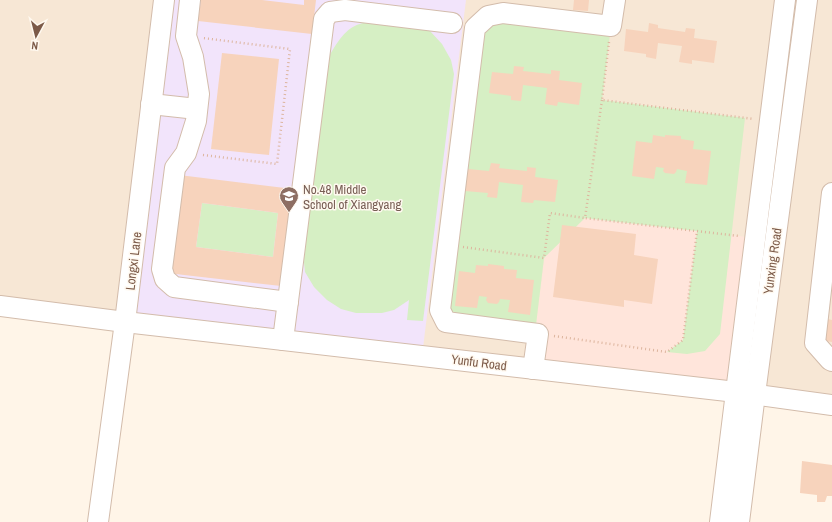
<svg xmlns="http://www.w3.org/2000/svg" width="832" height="522" font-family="'Archivo Narrow',sans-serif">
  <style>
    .residential { fill: #f7e7d5 }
    .commercial { fill: #ffe5db }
    .education { fill: #f2e4fb }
    .green { fill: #d6efc4 }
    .building { fill: #f7d3bc; fill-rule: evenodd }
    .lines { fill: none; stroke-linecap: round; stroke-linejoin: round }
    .minor-casing { stroke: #d3bcab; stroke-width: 22 }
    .path { stroke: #ddb59e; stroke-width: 2.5; stroke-dasharray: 1 3; stroke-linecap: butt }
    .minor { stroke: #fff; stroke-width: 20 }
    .labels { text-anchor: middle; stroke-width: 3; stroke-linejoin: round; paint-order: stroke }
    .education-label { font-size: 13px; fill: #785e54; stroke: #fff9f0; text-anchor: start }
    .street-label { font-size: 13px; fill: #7c5a48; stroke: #fff9f0 }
  </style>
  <rect width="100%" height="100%" fill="#fff5e8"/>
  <path class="residential" d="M0,0H832V407L0,305Z"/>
  <path class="commercial" d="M550,213L755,238L736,392L533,369L535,333Z"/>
  <path class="education" d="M164,0H466L422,356L125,322Z"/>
  <g class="green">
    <path d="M488,16L611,26L602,100L745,118L720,334L705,351L687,354L667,352L683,340L697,231L585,218L544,258L535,333L446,322L475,28Z"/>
    <path d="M385,19L415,24L430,31L442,44L451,60L454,74L423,321L407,320L409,300L394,310L382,313H356L341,309L327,300L314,287L305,272L303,253L328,58C337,43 345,27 363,23C370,21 378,20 385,19Z"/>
    <path d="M202,203L278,213L273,257L196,247Z"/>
  </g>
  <g class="building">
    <path d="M201,0H262L304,5V0H316L312,34L198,21Z"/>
    <path d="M574,0H589L588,11L573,10Z"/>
    <path d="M649,23L658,25V28L685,32L686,28L695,29L694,38L717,41L714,63L692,60V64L679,62L682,46L658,43L656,59L646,57V54L624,51L626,29L648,32Z"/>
    <path d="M222,53L279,59L269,155L211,149Z"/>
    <path d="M514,66L524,67L523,71L551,74V70L560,71L559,80L582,83L579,105L558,102L557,106L545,104L547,88L523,85L521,101L511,100V96L489,93L492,72L513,74Z"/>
    <path d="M653,135L665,137V135L681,136V139L694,141L693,149L711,151L707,185L685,183L687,171L677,169L676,172L674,174L665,173L663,171L664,168L656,167L654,179L632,176L636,141L652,143Z"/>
    <path d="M491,163L500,164L499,168L527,171V167L536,168L535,177L558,180L555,202L534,200L533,203L521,202L523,185L499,182L497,198L487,197L488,193L465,191L468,169L489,171Z"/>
    <path d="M179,175L293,189L281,286L167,273ZM202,203L278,213L273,257L196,247Z"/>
    <path d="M562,225L636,234L634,255L658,259L652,304L624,300V307L553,297Z"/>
    <path d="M488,264L504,266V269L517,270L516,278L534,280L530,315L508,312L510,300L500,299L499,302L497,304L488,303L486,300L487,297L479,296L477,308L455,306L459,271L475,273L476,265L488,266Z"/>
    <path d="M828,319L832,320V342L825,341Z"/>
    <path d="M802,461L832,465V496H827L825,502H817V495L800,493Z"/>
  </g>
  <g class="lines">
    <defs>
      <g id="minor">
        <path d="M190,0L186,36L193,57L199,94L196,121L186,153L175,168L162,269L165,279L174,287L288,302"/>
        <path d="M151,104L197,109"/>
        <path d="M832,193L815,343L830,360L832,361"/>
        <path d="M0,306L125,322L736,392L832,405"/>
        <path d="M283,340L324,19L330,12L345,10L452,23"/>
        <path d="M533,369L538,334L446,322L440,310L475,28L488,16L503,13L611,26L615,0"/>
        <path d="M98,522L125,322L164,0"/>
        <path d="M720,522L736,392L785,0"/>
        <path d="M739,522L755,394L807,0"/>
      </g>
    </defs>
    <use href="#minor" class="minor-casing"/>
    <g class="path">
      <path d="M609,42L602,100L754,119"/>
      <path d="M602,100L585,218L739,236"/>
      <path d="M203,155L277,164L290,49L203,38"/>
      <path d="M463,247L544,258L550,213L585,218"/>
      <path d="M554,336L667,352L683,340L697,231"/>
    </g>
    <use href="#minor" class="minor"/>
  </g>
  <defs>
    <symbol id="school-pin" viewBox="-11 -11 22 30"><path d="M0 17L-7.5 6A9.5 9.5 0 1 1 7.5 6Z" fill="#8d6e63" stroke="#fff9f0"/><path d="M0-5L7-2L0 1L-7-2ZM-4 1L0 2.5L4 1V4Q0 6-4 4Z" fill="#fff"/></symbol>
  </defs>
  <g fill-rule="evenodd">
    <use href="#school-pin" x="278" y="185" width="22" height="30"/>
  </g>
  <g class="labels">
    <g class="education-label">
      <text x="303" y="194">No.48 Middle<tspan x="303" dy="15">School of Xiangyang</tspan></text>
    </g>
    <g class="street-label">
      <text transform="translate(133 261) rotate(-83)" y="5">Longxi Lane</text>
      <text transform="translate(772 261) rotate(-82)" y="5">Yunxing Road</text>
      <text transform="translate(479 362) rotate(7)" y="5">Yunfu Road</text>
    </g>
  </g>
  <g transform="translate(36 36) rotate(187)" stroke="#fff9f0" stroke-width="3" paint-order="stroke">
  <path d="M0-3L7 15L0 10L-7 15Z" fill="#7c5a48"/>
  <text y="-6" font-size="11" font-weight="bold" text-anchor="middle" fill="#7c5a48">N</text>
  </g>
</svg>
